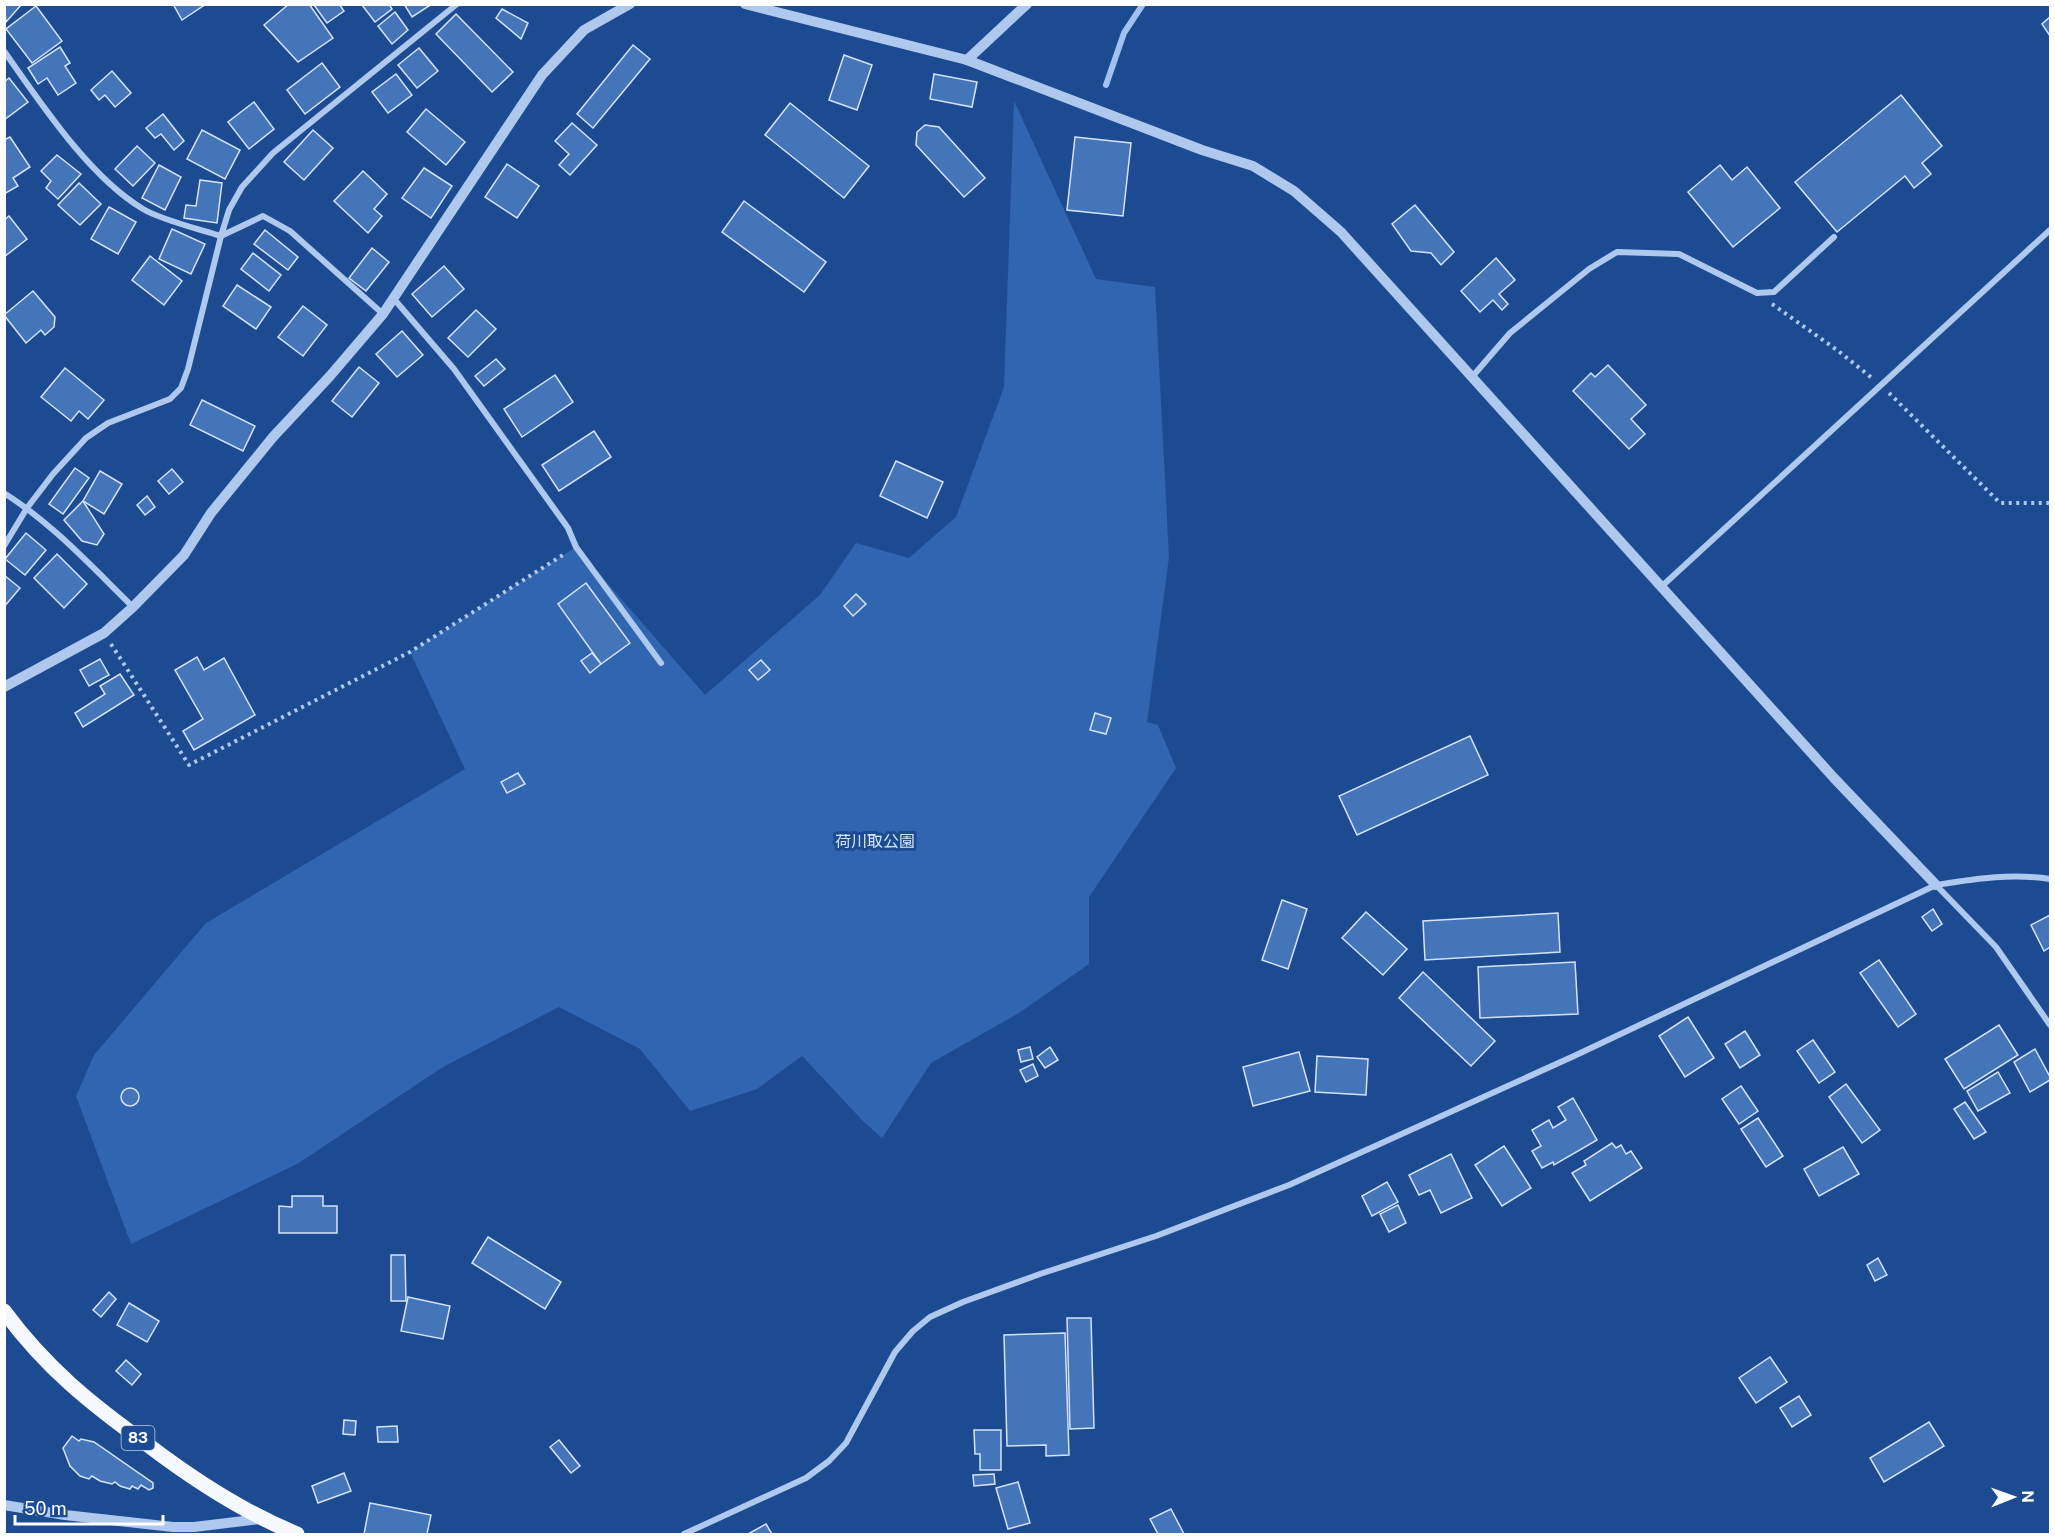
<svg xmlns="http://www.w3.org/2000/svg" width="2055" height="1539" font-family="'Public Sans','Noto Sans JP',sans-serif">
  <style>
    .green { fill: #3065af }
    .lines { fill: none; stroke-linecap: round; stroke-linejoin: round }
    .stream { stroke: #a1c2f0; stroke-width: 6 }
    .building { fill: #4575b9; stroke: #d4e3fa; stroke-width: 1.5 }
    .path { stroke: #aec8ee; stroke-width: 4; stroke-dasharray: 3 4.5; stroke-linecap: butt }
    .minor { stroke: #aec8ee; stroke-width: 6 }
    .tertiary { stroke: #aec8ee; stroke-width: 10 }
    .primary { stroke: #f5f8ff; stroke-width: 15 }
    .labels { text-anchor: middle; stroke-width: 6; stroke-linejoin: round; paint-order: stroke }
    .shield { fill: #1d4b92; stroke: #bbc9de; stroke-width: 1.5 }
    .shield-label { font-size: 15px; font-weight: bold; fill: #fff }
    .park-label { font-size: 16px; fill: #d4e3fa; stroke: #1d4b92 }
  </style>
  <rect width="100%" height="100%" fill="#1d4b92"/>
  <path class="green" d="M1014,101L1096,279L1155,287L1169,557L1147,722L1158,725L1176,768L1089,897V964L1019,1013L931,1063L882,1138L864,1122L802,1056L757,1089L690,1111L640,1049L559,1007L443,1067L299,1163L131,1244L76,1096L94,1055L206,923L465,769L410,652L576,547L705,695L820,595L856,543L909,558L956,517L1004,387Z"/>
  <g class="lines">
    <path class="stream" d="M1106,85L1124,33L1143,4"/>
  </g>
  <g class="building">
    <path d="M4,4H22L6,22Z"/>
    <path d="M173,4H206L182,20Z"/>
    <path d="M289,4H309L333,38L298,62L264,25Z"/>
    <path d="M339,4L344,11L327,23L314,5Z"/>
    <path d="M389,4L392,9L375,22L362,5Z"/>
    <path d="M404,4H432L412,17Z"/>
    <path d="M36,6L62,41L32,63L6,29Z"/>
    <path d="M502,9L528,23L521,39L496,18Z"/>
    <path d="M395,12L408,30L392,44L378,26Z"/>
    <path d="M456,14L513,72L492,92L436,34Z"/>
    <path d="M2050,17V36L2042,24Z"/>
    <path d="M633,45L650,59L593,128L577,114Z"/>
    <path d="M60,47L70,63L65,66L76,83L58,95L47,78L38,84L28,68Z"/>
    <path d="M419,48L438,71L417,88L398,65Z"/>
    <path d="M844,55L872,65L857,110L829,100Z"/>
    <path d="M322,63L340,87L305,114L287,90Z"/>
    <path d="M112,71L131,93L115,107L105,95L99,100L91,90Z"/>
    <path d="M396,74L412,95L388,113L372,92Z"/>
    <path d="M934,74L977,82L972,107L930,99Z"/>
    <path d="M9,78L28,102L4,120V82Z"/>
    <path d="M1901,95L1942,146L1922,163L1931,174L1914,188L1905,176L1837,232L1795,182Z"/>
    <path d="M254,102L274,129L249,149L228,122Z"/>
    <path d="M790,103L869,166L844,198L765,135Z"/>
    <path d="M426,109L465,142L446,165L407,132Z"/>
    <path d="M163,114L184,141L174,150L161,134L155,138L146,128Z"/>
    <path d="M572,123L597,145L570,175L559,165L569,154L555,141Z"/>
    <path d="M925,125L939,127L985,178L964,197L916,145L917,132Z"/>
    <path d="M202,130L240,150L225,179L187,159Z"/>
    <path d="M313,130L333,148L304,180L284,162Z"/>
    <path d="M10,137L30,167L13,178L18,186L4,194V140Z"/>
    <path d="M1075,137L1131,143L1123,216L1067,210Z"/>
    <path d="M137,146L155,163L133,186L115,169Z"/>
    <path d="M57,155L81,174L58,199L46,188L51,181L41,171Z"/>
    <path d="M507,164L539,186L517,218L485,197Z"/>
    <path d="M159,165L181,177L165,210L142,198Z"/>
    <path d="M1720,165L1732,180L1747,167L1780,208L1733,247L1688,192Z"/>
    <path d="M424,168L452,186L431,218L402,198Z"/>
    <path d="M363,171L387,194L374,209L382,216L368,233L334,201Z"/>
    <path d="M200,180L222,183L217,223L184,218L186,205L196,206Z"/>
    <path d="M79,183L101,204L80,225L58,205Z"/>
    <path d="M744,201L826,262L804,292L722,232Z"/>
    <path d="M1415,205L1454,252L1441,265L1431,253L1411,251L1392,224Z"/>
    <path d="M109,207L136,222L118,254L91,239Z"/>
    <path d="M9,216L27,239L4,257V220Z"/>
    <path d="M172,229L205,244L191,274L159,259Z"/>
    <path d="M265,230L298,257L288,270L254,244Z"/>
    <path d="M372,248L389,262L366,291L349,278Z"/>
    <path d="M253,253L281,275L269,291L241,269Z"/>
    <path d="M150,256L182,281L164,305L132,280Z"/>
    <path d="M1496,258L1515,280L1499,294L1508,304L1502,310L1493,300L1480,312L1461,291Z"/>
    <path d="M444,266L464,289L432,317L412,294Z"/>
    <path d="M237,285L271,307L256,329L223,306Z"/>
    <path d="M33,291L55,317L54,327L45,335L41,330L26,343L4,315Z"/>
    <path d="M303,306L327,325L303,356L278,337Z"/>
    <path d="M476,310L496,329L468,357L448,338Z"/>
    <path d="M402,331L423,355L397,377L376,354Z"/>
    <path d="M496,359L505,369L484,386L475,376Z"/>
    <path d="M1608,365L1646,405L1631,419L1645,434L1629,449L1573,391L1591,373L1595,377Z"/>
    <path d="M359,367L379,383L352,417L332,401Z"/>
    <path d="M65,368L104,400L88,419L79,411L71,421L41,397Z"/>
    <path d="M555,375L573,402L522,437L504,409Z"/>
    <path d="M202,400L255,426L243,451L190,425Z"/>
    <path d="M594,431L611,457L559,491L542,465Z"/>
    <path d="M896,461L943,482L927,518L880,496Z"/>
    <path d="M75,468L89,478L63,514L49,504Z"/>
    <path d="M172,469L183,482L169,494L158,481Z"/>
    <path d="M100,471L122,484L104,514L83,501Z"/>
    <path d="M147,496L155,507L145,515L137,505Z"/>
    <path d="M83,501L104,534L97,545L82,541L64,520Z"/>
    <path d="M26,533L46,550L25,575L5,559Z"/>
    <path d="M57,554L87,584L64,608L34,578Z"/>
    <path d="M4,575L20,588L4,607Z"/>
    <path d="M586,583L630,643L601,664L558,604Z"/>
    <path d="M856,594L866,604L853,616L844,606Z"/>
    <path d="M592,653L601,664L590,673L581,661Z"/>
    <path d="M197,657L204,670L224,658L255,715L194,750L183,731L203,719L175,670Z"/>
    <path d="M100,659L109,675L89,686L80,670Z"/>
    <path d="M761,660L770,670L758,680L749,670Z"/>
    <path d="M120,674L134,695L83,727L75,713L105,694L100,686Z"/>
    <path d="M1095,713L1111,718L1106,734L1090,730Z"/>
    <path d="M1470,736L1488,775L1357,835L1339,796Z"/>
    <path d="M518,773L525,784L507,793L501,782Z"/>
    <path d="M1282,900L1307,909L1288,969L1262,960Z"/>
    <path d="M1933,909L1942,924L1932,931L1922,917Z"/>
    <path d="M1366,912L1407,949L1383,975L1342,938Z"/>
    <path d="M1558,913L1560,952L1425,960L1423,921Z"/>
    <path d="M2050,915V947L2044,951L2031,925Z"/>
    <path d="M1879,960L1916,1014L1898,1027L1860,973Z"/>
    <path d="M1575,962L1578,1014L1480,1018L1478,967Z"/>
    <path d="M1423,972L1495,1041L1471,1066L1399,998Z"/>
    <path d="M1688,1017L1714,1058L1685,1077L1659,1036Z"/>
    <path d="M1999,1025L2018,1055L1964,1089L1945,1059Z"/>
    <path d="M1745,1031L1760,1055L1740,1068L1725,1044Z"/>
    <path d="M1813,1040L1835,1072L1819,1083L1797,1051Z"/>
    <path d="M1030,1047L1033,1059L1021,1062L1018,1050Z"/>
    <path d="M1050,1047L1058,1060L1045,1068L1037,1057Z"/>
    <path d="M2035,1049L2050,1077V1080L2030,1092L2014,1062Z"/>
    <path d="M1299,1052L1310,1091L1253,1106L1243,1067Z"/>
    <path d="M1317,1056L1368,1059L1366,1095L1315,1092Z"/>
    <path d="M1033,1064L1038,1076L1026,1082L1020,1070Z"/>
    <path d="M1998,1072L2010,1093L1978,1111L1967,1091Z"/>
    <path d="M1846,1084L1880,1130L1862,1143L1829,1097Z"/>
    <path d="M1741,1086L1758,1111L1739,1124L1722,1099Z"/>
    <circle cx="130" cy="1097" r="9"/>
    <path d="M1573,1098L1597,1140L1554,1165L1553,1162L1542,1168L1532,1151L1541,1146L1532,1130L1549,1120L1553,1128L1566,1120L1558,1107Z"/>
    <path d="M1965,1102L1986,1132L1974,1139L1954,1109Z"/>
    <path d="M1758,1118L1783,1156L1766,1167L1741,1129Z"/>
    <path d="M1612,1143L1616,1148L1621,1145L1626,1154L1631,1151L1642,1168L1590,1201L1572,1173L1586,1165L1584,1161Z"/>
    <path d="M1504,1146L1531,1188L1502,1206L1475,1165Z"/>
    <path d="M1843,1147L1859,1174L1819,1196L1804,1169Z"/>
    <path d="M1451,1154L1472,1198L1441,1213L1430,1190L1419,1195L1409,1175Z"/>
    <path d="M1387,1182L1398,1202L1372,1216L1362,1196Z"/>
    <path d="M292,1196H323V1206H337V1233H279V1206L292,1207Z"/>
    <path d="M1398,1205L1406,1223L1389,1232L1380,1214Z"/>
    <path d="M488,1237L561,1282L545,1309L472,1263Z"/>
    <path d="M391,1255H405L406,1301H391Z"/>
    <path d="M1878,1258L1887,1275L1875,1281L1867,1265Z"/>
    <path d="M109,1292L116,1299L101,1317L93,1310Z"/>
    <path d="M408,1297L450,1306L443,1339L401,1331Z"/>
    <path d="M129,1303L159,1321L147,1342L117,1325Z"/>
    <path d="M1067,1318H1091L1094,1428L1070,1429Z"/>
    <path d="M1065,1333L1069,1455L1046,1456V1445L1007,1446L1004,1335Z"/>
    <path d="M1770,1357L1787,1382L1756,1403L1739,1378Z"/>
    <path d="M126,1360L141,1374L132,1385L116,1371Z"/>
    <path d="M1799,1396L1811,1415L1792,1427L1780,1408Z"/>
    <path d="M344,1420L356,1421L355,1435L343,1434Z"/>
    <path d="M1929,1422L1944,1446L1884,1482L1870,1458Z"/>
    <path d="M397,1426L398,1442H378L377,1427Z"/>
    <path d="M974,1430H1001V1470H980V1454H975Z"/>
    <path d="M72,1436L79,1441L81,1439L94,1442L153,1483V1488L149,1490L141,1485L138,1489L132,1486L130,1489L120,1486L115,1482L112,1484L100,1481L92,1476L89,1479L80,1476L70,1466L63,1448Z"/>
    <path d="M559,1440L580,1466L571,1473L550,1447Z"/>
    <path d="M344,1473L351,1491L318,1503L312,1486Z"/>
    <path d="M994,1474L995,1484L974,1486L973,1475Z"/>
    <path d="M1018,1482L1030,1523L1008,1529L996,1488Z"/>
    <path d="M370,1503L431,1515L427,1534H364Z"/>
    <path d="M1171,1509L1184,1534H1158L1150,1519Z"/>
    <path d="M766,1524L772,1534H748Z"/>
  </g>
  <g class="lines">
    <g class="path">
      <path d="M1772,304L1837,350L1872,378"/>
      <path d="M1889,393L2000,503H2050"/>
      <path d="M111,644L189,765L410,652L566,553"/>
    </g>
    <g class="minor">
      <path d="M4,51C40,102 89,177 143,209C161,220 199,229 221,236L263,216L290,231L383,314"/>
      <path d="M394,299L454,369L568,528L576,547L661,663"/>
      <path d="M1472,377L1510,333L1589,269L1617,252L1679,254L1757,293L1774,292L1834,237"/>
      <path d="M4,493C53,524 92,567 133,607"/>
      <path d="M4,546L27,508L53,474L86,438L108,423L170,399L181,388L188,369L221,236L229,210L242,187L273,153L457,4"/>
      <path d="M1661,587L2050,230"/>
      <path d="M1936,885L1996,947L2050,1025"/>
      <path d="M684,1534L806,1478L829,1461L846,1443L895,1352L913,1331L930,1317L963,1302L1040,1274L1156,1236L1289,1185L1574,1056L1936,885C1975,879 2011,873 2050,879"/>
    </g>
    <g class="tertiary">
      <path d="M745,4L967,60L1202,150L1253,166L1294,191L1341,232L1834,778L1936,885"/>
      <path d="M967,60L1027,4"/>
      <path d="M4,687L104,633L133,607L184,555L211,513L273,437L330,376L383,314L542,75L584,30L630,4"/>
      <path d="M4,1505L65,1515L173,1527H194L260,1519"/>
    </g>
    <path class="primary" d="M4,1311C46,1368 91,1404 148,1445C194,1480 243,1512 297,1534"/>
  </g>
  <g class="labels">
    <rect class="shield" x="121.5" y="1426" width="33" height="24" rx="4.5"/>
    <g class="shield-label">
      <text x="138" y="1443">83</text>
    </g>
    <g class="park-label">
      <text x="875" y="847">荷川取公園</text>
    </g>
  </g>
  <rect width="2055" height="1539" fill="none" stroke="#ffffff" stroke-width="12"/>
  <g transform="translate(2013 1497) rotate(89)" stroke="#1d4b92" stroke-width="4.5" paint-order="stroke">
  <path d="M0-4.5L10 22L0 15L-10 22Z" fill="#ffffff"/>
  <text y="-9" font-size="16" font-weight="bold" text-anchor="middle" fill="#ffffff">N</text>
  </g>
  <path d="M15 1515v9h148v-9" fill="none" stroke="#ffffff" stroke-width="3"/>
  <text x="24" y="1515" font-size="18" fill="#ffffff" stroke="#1d4b92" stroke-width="4.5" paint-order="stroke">50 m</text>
</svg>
